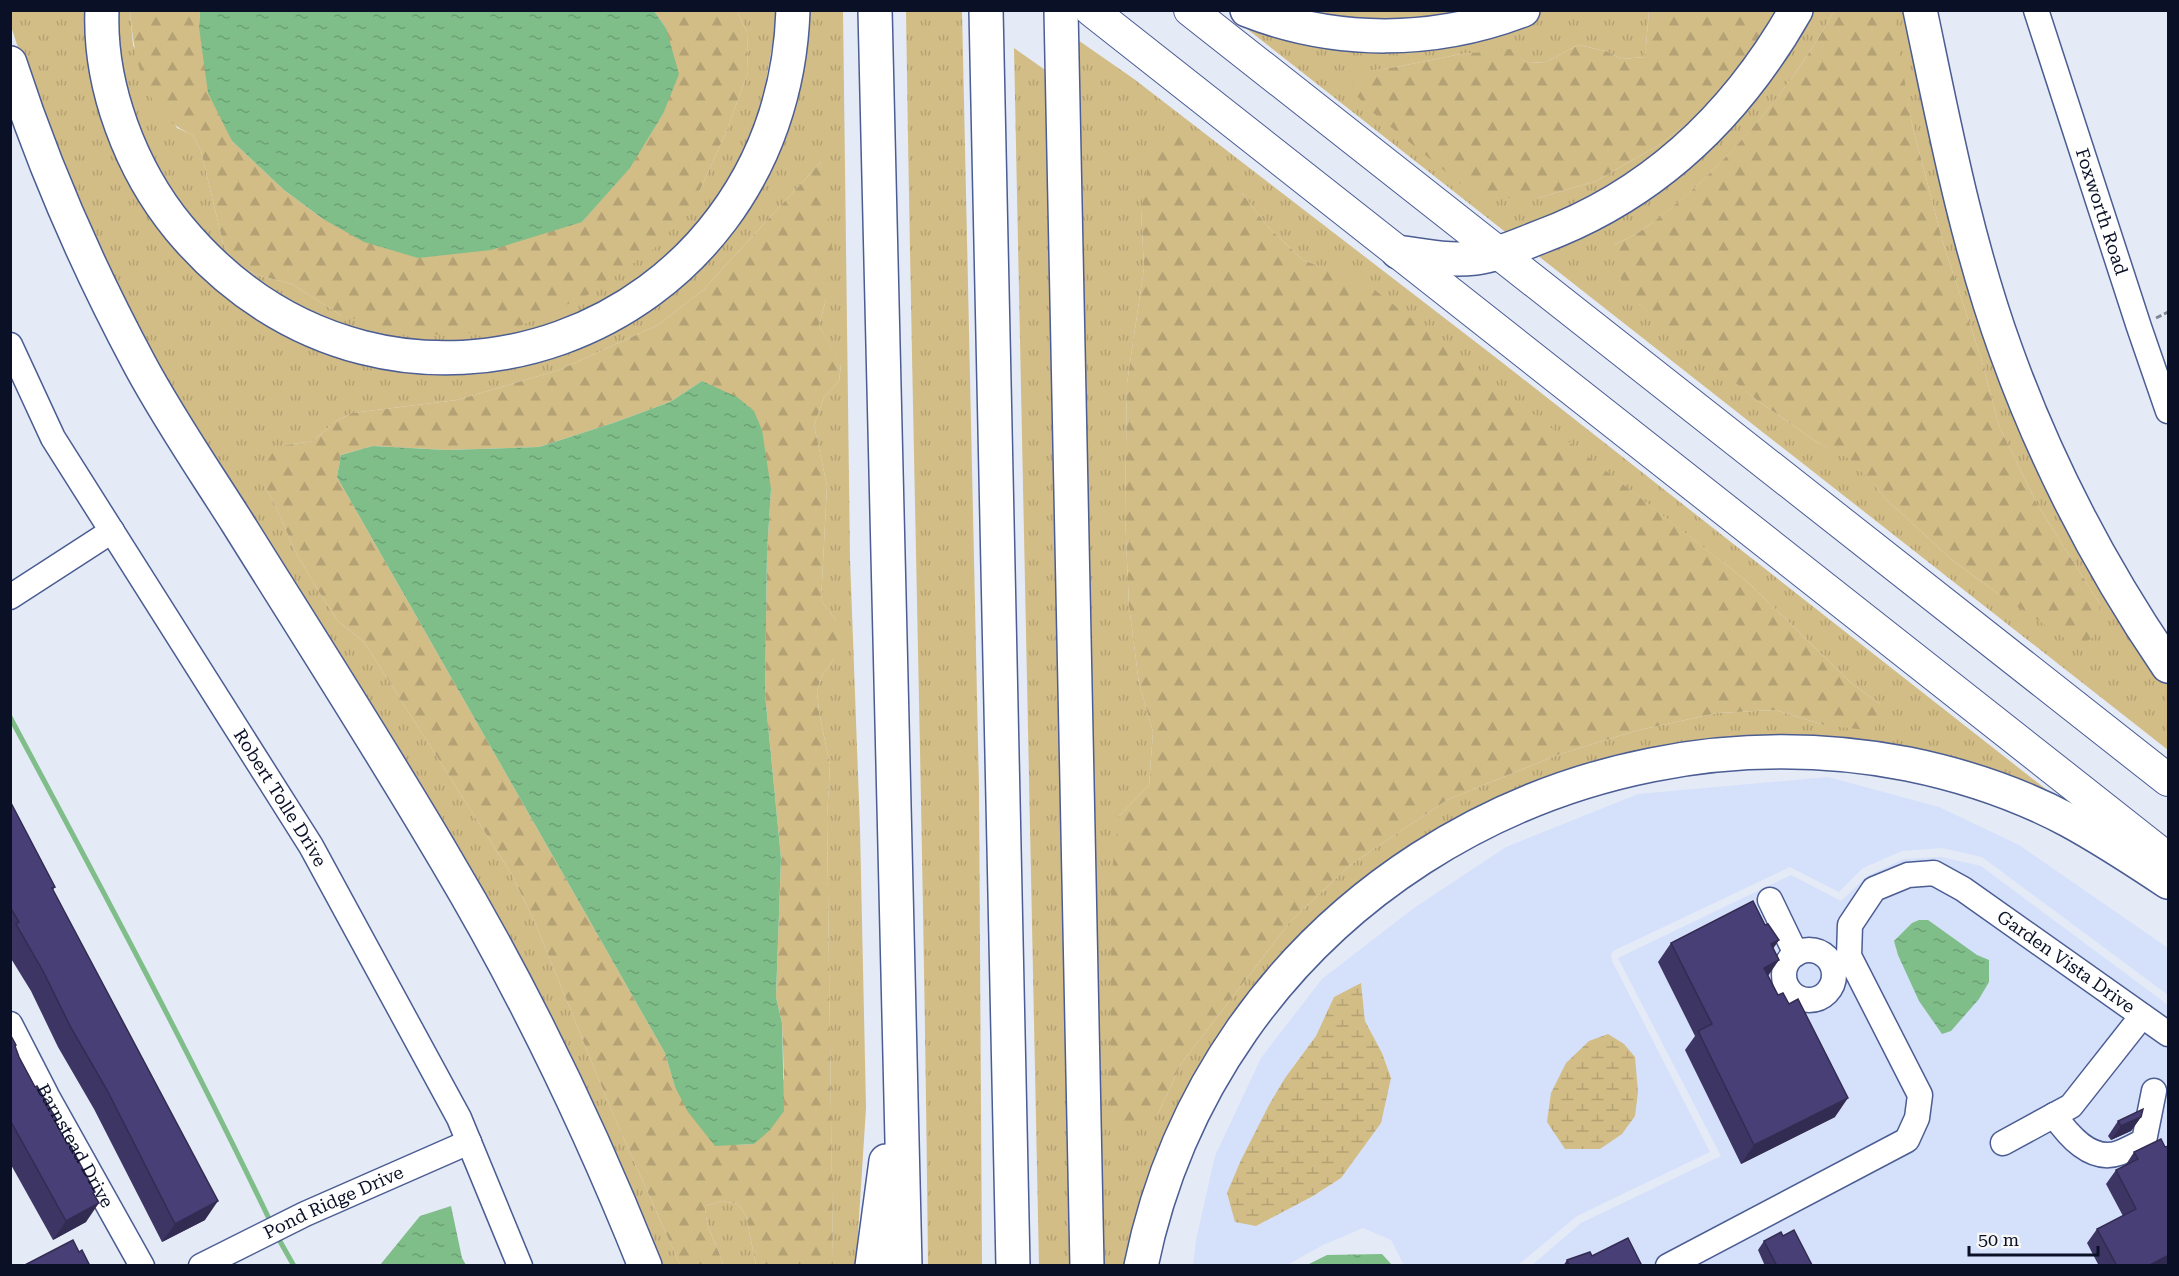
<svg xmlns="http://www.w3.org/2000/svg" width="2179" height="1276" font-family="'Roboto Serif',serif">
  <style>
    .built { fill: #d5e0fb; fill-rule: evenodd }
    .grass { fill: url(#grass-tufts); fill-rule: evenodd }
    .forest { fill: url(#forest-firs); fill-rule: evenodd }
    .wetland { fill: url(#wetland-marsh) }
    .water { fill: url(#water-ripples) }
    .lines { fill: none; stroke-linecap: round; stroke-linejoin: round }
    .stream { stroke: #7fbd89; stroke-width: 5 }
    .minor-casing { stroke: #4b5d93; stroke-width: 27 }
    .major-casing { stroke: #4b5d93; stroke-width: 34 }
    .highway-casing { stroke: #4b5d93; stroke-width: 36 }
    .path { stroke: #818797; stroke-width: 3; stroke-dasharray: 6 3; stroke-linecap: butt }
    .minor { stroke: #fff; stroke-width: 24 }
    .major { stroke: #fff; stroke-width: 32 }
    .highway { stroke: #fff; stroke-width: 33 }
    .wall { fill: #3d3665 }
    .shaded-wall { fill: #322c52 }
    .building { fill: #473f75; stroke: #322c52; stroke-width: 1.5 }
    .labels { text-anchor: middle; stroke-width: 6; stroke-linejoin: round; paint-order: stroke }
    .street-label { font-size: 18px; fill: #0a1126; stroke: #f7f7f7 }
  </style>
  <defs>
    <pattern id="grass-tufts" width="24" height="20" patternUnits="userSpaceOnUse" patternTransform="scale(1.5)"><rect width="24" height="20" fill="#d3bd86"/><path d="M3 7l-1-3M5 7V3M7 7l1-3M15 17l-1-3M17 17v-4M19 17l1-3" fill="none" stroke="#b4a174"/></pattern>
    <pattern id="forest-firs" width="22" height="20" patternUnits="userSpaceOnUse" patternTransform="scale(1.5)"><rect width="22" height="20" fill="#d3bd86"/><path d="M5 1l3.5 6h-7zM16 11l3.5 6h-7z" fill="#b4a174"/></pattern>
    <pattern id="wetland-marsh" width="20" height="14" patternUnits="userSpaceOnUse" patternTransform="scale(1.5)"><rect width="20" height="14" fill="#d3bd86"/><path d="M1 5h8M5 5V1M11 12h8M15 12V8" fill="none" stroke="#b4a174"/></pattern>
    <pattern id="water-ripples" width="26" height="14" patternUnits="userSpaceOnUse" patternTransform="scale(1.5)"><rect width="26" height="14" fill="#7fbd89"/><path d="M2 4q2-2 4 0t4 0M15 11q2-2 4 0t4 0" fill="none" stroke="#6ca176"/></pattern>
  </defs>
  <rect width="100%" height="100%" fill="#e4eaf6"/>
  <g class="built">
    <path d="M1828,777L1939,807L2019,845L2168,948V995L1982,857L1942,848L1902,851L1863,868L1839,892L1790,867L1615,950L1611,954L1612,961L1710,1152L1577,1216L1518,1265H1404L1391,1240L1363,1228L1323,1245L1287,1265L1193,1266L1196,1240L1215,1156L1261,1058L1322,979L1414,908L1506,847L1638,794ZM1361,984L1365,1021L1382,1053L1391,1078L1341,1178L1313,1196L1256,1226L1241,1160L1285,1078L1316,1036L1334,997Z"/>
    <path d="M1941,857L1981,866L2168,1005V1265L1531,1266L1581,1223L1721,1156L1618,958L1791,875L1841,901L1867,876L1904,859Z"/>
  </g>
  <g class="grass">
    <path d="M10,11H95L105,97L246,302L495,367C519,363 543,359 566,350C582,343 598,333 614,324C629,316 644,309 658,300C672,292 685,279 697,268C769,199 800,109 806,11H843L850,559L860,828L866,1108L856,1265H833L827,818L830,765L819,712L817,690L823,674L834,659L836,620L821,601L827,486L814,425L824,397L839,381L841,365L819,326L826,299L821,162L703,290L658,325L559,370L457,400L352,413L336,421L313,441L286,445L264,485L276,507L295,551L319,592L338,621L364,642L512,875L536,925L610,1107L680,1265H662L592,1101L538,991L166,380C104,267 49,149 11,26Z"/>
    <path d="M111,11H130L133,45L177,128L193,135L201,151L223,243L233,262L257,275L292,284L341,315L699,192L727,130L748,72L747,32L737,11H778L760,116L712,211L661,266L593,312L496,342H386L294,310L199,237L138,140Z"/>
    <path d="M906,11H962L979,788L982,1265H928C924,847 912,429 906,11Z"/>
    <path d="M1279,11H1496L1411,27Z"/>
    <path d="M1543,11H1649L1645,57L1621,59L1606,51L1578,45L1546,62L1527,63L1511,50L1461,54L1396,67L1350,74L1497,198H1538L1596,181L1659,145L1703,112L1682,146L1513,238L1237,21L1514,23Z"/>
    <path d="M1810,11H1834C1791,90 1717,178 1642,230C1634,236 1623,240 1614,245L1639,304L1757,400L1818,443L1850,458L1887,500L1952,560L2000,595L2100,604L2037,504L1999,426L1981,358L1943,243L1912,124L1891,11H1914L1958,218L2168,679V750L1537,255L1564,241Z"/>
    <path d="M1075,38L1134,79L1499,360L2066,805L1922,759L1587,772L1286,962L1134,1265H1097L1089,708V579ZM1242,193L1268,227L1303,260L1371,288L1749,583L1851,683L1880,704L1824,725L1776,710L1717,713L1635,731L1557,755L1447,800L1350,865L1290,922L1181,1064L1158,1114L1119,816L1149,785L1153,732L1139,683L1129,606L1125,515L1127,383L1144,268L1141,209Z"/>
    <path d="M1014,48L1051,74L1080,1265H1039Z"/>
    <path d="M722,1201L738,1204L746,1216L756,1265H723C719,1245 703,1226 706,1206Z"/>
  </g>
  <g class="forest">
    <path d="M130,11H200L199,27L232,141L284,190L323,219L582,222L630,167L663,114L666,28L654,11H737L747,32L748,72L727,130L699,192L660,244L592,293L518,327L463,334L415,335L341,315L292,284L257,275L233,262L223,243L201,151L193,135C144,115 134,58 130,11Z"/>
    <path d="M1649,11H1781L1776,22L1703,112L1659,145L1596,181L1538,198H1497L1461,184L1371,111L1356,95L1350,73L1396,67L1461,54L1511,49L1527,63L1546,62L1578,45L1606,51L1621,59L1645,57Z"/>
    <path d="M1834,11L1891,10L1893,12L1912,124L1943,243L1981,358L1999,426L2037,504L2100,604L2098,620L2092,638L2078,647L2000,595L1952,560L1887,500L1850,459L1818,443L1757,400L1669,330L1639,304L1625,287L1615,267L1614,245C1623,240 1634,236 1642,230C1716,179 1791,90 1834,11Z"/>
    <path d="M1179,130L1212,160L1242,193L1268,227L1303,260L1371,287L1749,583L1851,683L1880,704L1874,731L1824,725L1776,710L1717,713L1635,731L1557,755L1447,800L1350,865L1290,922L1181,1064L1158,1114L1135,1132L1110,1125L1111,878L1119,816L1149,785L1153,732L1139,683L1129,606L1125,515L1127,383L1144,268L1141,209L1148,166L1156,135Z"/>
    <path d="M821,162L832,243L826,299L819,326L841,364L839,381L824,397L814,425L827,486L821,601L836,620L843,638L834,659L823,674L817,690L819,712L830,765L827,818L833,1259V1265H756L746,1216L738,1204L722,1201L706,1206C703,1226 719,1246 723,1265H680L610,1107L536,925L512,875L364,642L338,621L319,592L295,551L276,507L264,485V466L273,452L286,445L313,441L336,421L352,413L457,400L559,370L658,325L703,290ZM702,381L771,489L767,552L765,694L781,858L776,997L782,1023L784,1078L754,1144L734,1145L675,1087L665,1053L337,477L341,455L373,446L446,450L539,447L613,423L670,402Z"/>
  </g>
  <g class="wetland">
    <path d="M1361,983L1365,1021L1382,1053L1391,1078L1381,1123L1341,1178L1313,1196L1256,1226L1235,1222L1227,1193L1241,1160L1269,1105L1285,1078L1316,1036L1334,997Z"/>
    <path d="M1608,1034L1624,1044L1635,1057L1638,1092L1635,1116L1622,1134L1600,1149H1565L1547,1122L1551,1093L1566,1063L1589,1041Z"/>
  </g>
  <g class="water">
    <path d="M200,11H654L666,28L679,74L663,114L630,168L582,222L491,250L418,258L364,242L323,219L284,190L232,141L208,93L199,27Z"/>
    <path d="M702,381L737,397L754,411L762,430L771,489L767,552L765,694L781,858L776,997L782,1023L784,1111L770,1130L754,1144L715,1146L688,1112L675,1087L665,1053L337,477L341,455L373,446L446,450L539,447L613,423L670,402Z"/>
    <path d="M1919,920H1928L1977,955L1989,960V982L1979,999L1951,1031L1942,1034L1919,1001L1898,955L1894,941L1912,923Z"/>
    <path d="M451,1206L462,1258L466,1265H380L420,1216Z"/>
    <path d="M1382,1254L1392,1265H1307L1327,1255Z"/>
  </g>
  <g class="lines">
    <g class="stream">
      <path d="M10,717C100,885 190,1053 272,1225"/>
      <path d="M277,1236L294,1266"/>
    </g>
    <defs>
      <g id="minor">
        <path id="s1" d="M2036,10L2139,327L2168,411"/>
        <path id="s2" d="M10,345L53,438L311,846L459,1118L520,1266"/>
        <path d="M10,597L112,531"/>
        <path d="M1770,900L1796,954"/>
        <circle cx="1809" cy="975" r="25"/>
        <path id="s3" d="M10,1024L47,1096L142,1266"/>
        <path d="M2054,1115C2068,1135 2091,1163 2119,1153C2127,1150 2136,1145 2144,1141L2154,1091"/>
        <path d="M2003,1143L2071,1106L2142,1016"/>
        <path id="s4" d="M201,1266L305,1214L469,1142"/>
        <path id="s5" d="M1668,1266L1907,1140L1917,1118L1920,1095L1849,956L1850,925L1874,889L1908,875L1934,873L1963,889L2168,1034"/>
      </g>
      <g id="major">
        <path d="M1091,10L2168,859"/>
        <path d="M1190,10L2168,780"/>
      </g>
      <g id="highway">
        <path d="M102,10C99,86 131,170 179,228C390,482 782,339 793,10"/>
        <path d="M875,10L905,1266"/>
        <path d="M986,10L1013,1266"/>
        <path d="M1061,10L1087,1266"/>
        <path d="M1247,10C1336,45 1435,44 1523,10"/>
        <path d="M1920,10C1944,124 1966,241 2006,351C2046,462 2101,568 2168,666"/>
        <path d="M10,63C44,168 88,268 140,365C169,419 204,470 237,522C307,634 379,746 446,860C523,989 589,1126 645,1266"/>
        <path d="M1398,252C1424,256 1449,261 1475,258C1496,256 1519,245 1540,237C1653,195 1737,114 1796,10"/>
        <path d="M872,1266L886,1161"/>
        <path d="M1141,1266C1212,915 1561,697 1908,764C1962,775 2019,794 2068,820C2103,839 2135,860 2168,882"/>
      </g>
    </defs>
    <use href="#minor" class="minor-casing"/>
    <use href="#major" class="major-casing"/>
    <use href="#highway" class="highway-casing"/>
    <path class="path" d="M2156,318L2168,312"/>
    <use href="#minor" class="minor"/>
    <use href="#major" class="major"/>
    <use href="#highway" class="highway"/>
  </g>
  <g class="wall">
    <path d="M10,801L55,887L53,890L205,1220L162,1242L94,1109L58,1047L31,991L10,957Z"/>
    <path d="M1765,925L1779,940L1773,948L1768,976L1835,1117L1741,1164L1685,1050L1695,1036L1658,962L1671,943Z"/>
    <path d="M10,1034L19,1057L94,1194L86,1222L53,1240L10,1163Z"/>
    <path d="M2141,1117L2131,1131L2111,1140L2108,1136L2118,1121Z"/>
    <path d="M2169,1146V1266H2099L2087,1243L2097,1229L2123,1216L2106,1184L2116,1170L2125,1166L2134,1152L2165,1147Z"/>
    <path d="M1783,1236L1812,1266H1765L1758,1250L1764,1241Z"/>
    <path d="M1592,1256L1642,1266H1563L1567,1260Z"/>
  </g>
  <g class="shaded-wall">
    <path d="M1779,940L1766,959L1771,944Z"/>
    <path d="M1779,960L1766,979L1764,968Z"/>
    <path d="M1848,1098L1835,1117L1741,1164L1754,1145Z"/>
    <path d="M2141,1117L2131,1131L2111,1140L2121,1126Z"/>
    <path d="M218,1201L205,1220L162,1242L175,1224Z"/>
    <path d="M99,1203L86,1222L53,1240L66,1221Z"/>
    <path d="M2169,1255V1262L2165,1266H2148Z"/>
  </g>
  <g class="building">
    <path d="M10,801L55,887L52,888L218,1201L175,1224L107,1090L71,1028L44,973L16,924L19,922L10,907Z"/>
    <path d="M1753,901L1765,925L1768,924L1779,940L1771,944L1779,960L1764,968L1778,995L1783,993L1789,1004L1798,999L1848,1098L1754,1145L1698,1031L1712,1024L1671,943Z"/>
    <path d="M10,1034L16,1045L15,1046L19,1057L35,1087L37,1086L48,1105L57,1120L55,1121L67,1144L69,1143L95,1192L93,1193L99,1203L66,1221L10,1120Z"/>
    <path d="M2143,1109L2141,1117L2121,1126L2118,1121Z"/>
    <path d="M2161,1139L2165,1147L2169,1146V1255L2148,1266H2117L2097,1229L2136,1209L2116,1170L2138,1159L2134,1152Z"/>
    <path d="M1794,1230L1812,1265L1777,1266L1764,1241L1781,1232L1783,1236Z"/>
    <path d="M1628,1238L1642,1266H1569L1567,1260L1590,1252L1592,1256Z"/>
    <path d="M73,1240L79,1252L82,1250L90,1266H23Z"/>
  </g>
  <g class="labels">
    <g class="street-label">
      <text dy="6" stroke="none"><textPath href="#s1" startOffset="212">Foxworth Road</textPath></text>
      <text dy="6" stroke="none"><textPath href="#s2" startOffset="528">Robert Tolle Drive</textPath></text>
      <text dy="6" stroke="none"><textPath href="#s5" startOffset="770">Garden Vista Drive</textPath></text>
      <text dy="6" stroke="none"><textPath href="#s3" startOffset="138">Barnstead Drive</textPath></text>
      <text dy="6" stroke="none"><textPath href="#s4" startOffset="147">Pond Ridge Drive</textPath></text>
    </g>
  </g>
  <rect width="2179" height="1276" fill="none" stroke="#0a1126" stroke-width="24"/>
  <path d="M1969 1246v9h129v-9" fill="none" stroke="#0a1126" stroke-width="3"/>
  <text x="1978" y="1246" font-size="18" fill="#0a1126" stroke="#f7f7f7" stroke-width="4.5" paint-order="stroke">50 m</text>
</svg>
